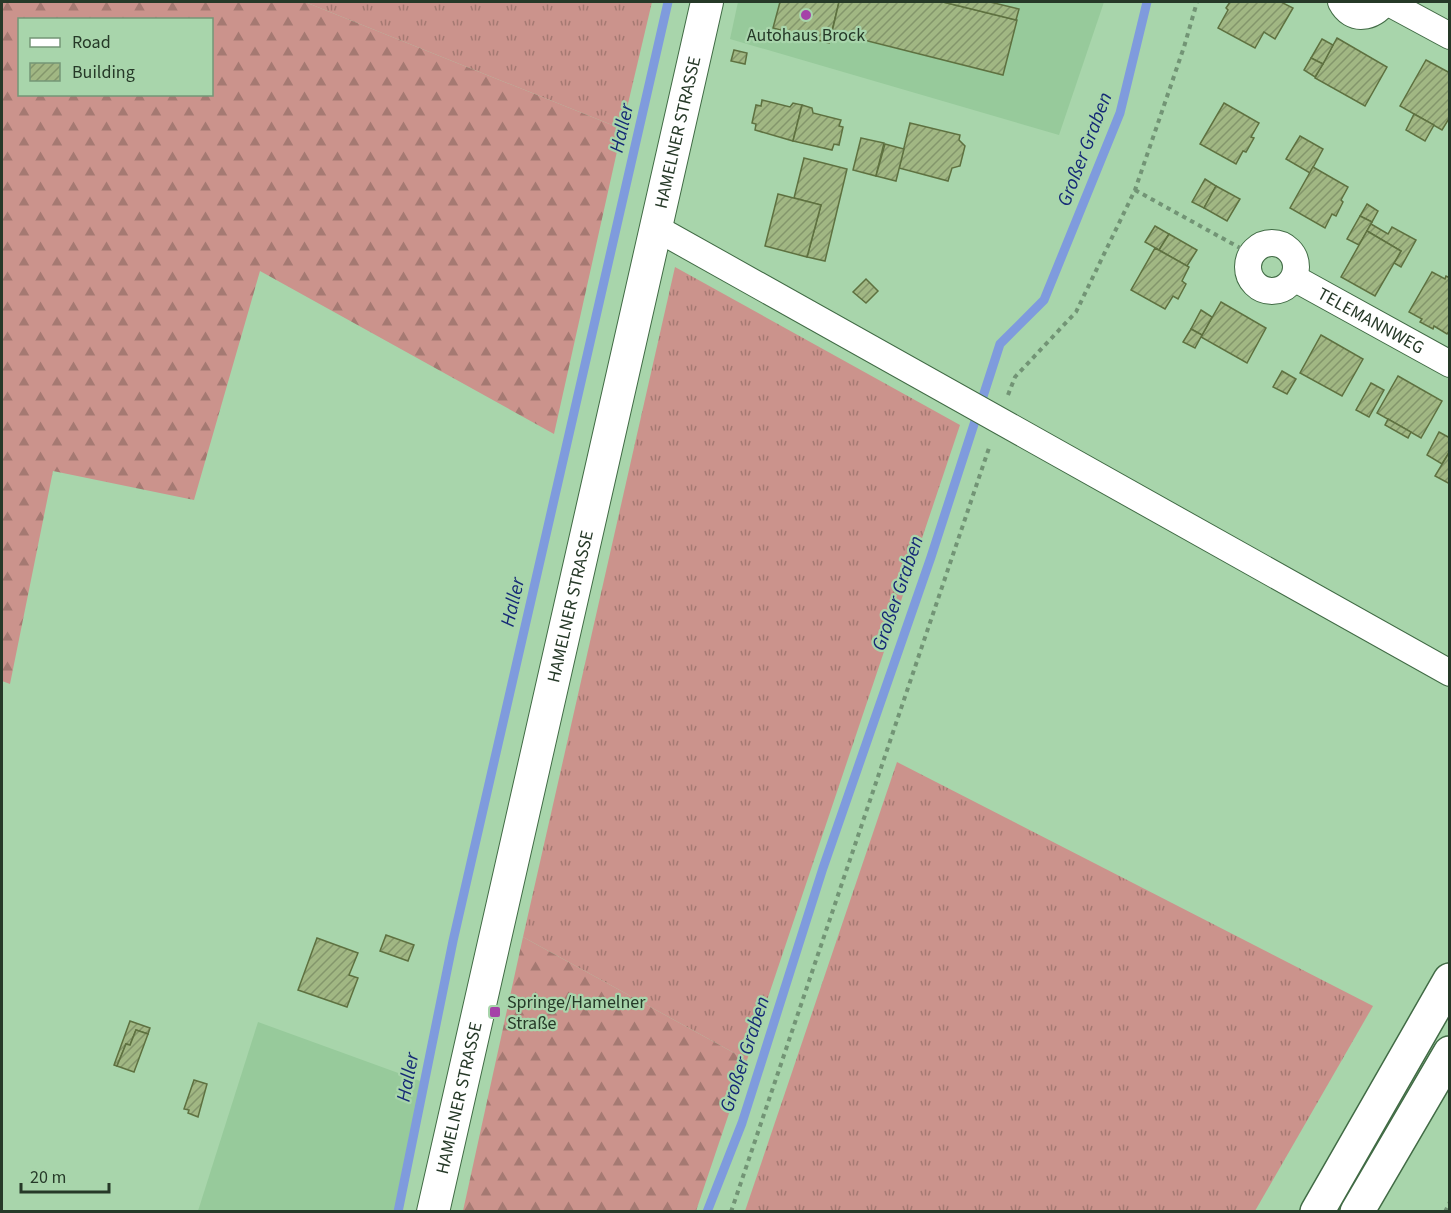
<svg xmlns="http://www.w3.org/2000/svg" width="1451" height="1213" font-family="'Source Sans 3',sans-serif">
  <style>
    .built { fill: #97ca9b }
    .grass { fill: url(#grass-tufts) }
    .forest { fill: url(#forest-firs); fill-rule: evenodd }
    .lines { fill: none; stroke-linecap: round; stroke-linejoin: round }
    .stream { stroke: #7f9bdd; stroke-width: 9 }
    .building { fill: url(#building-hatch); stroke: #5e7140; stroke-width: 1.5 }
    .minor-casing { stroke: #416b45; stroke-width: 28 }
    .tertiary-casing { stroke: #416b45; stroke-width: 34 }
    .trunk-casing { stroke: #416b45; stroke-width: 36 }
    .path { stroke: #729475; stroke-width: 4; stroke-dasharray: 4.5 4.5; stroke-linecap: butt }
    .minor { stroke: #fff; stroke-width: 26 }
    .tertiary { stroke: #fff; stroke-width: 32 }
    .trunk { stroke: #fff; stroke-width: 33 }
    .poi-dot { fill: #a542a8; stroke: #a8d5ab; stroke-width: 2 }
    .labels { text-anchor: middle; stroke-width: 4.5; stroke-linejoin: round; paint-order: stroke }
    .poi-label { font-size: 18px; fill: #263928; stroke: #a8d5ab }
    .street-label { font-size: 18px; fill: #263928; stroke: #a8d5ab }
    .water-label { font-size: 20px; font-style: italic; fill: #152a76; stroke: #a8d5ab }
  </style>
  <defs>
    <pattern id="grass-tufts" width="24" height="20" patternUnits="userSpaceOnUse" patternTransform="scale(1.5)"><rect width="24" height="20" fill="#cb938c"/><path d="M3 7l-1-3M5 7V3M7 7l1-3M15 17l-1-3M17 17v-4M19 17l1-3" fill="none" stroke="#a57972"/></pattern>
    <pattern id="forest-firs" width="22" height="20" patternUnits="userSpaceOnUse" patternTransform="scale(1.5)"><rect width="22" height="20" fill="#cb938c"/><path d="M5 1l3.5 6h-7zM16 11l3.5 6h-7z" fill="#a57972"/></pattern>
    <pattern id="building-hatch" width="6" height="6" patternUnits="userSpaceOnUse" patternTransform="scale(1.5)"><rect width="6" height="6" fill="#a1b783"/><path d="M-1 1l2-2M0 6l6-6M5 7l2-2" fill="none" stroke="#83966b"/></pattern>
  </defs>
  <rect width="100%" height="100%" fill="#a8d5ab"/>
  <g class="built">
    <path d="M738,2H1104L1059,135L730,39Z"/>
    <path d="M258,1022L423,1082L395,1211H198Z"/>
  </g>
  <g class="grass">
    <path d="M305,2H652L622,129Z"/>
    <path d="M675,267L960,425L747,1060L523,937Z"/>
    <path d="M897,762L1373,1006L1255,1211H745Z"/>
  </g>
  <g class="forest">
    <path d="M2,2H305L622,129L554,434L260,271L194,500L53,471L10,684L2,681ZM20,20H212V94H20Z"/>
    <path d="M523,937L747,1060L696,1211H463Z"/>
  </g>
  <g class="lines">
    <g class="stream">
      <path d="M398,1212L453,941L668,2"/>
      <path d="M707,1212L742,1123L823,868L931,557L1000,344L1044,300L1120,113L1147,2"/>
    </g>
  </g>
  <g class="building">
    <path d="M780,2H839L829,43L773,28Z"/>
    <path d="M839,2H943L1017,20L1003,75L832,32Z"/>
    <path d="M943,2H990L1019,9L1016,20Z"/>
    <path d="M1230,2H1281L1293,8L1275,39L1264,32L1255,48L1218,28L1228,10L1226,8Z"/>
    <path d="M1337,38L1387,67L1365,106L1315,78Z"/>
    <path d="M1322,39L1333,45L1323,64L1311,58Z"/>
    <path d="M734,50L747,53L745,64L731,61Z"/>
    <path d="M1311,58L1323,64L1315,77L1304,70Z"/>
    <path d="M1426,60L1450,73V117L1442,130L1400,106Z"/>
    <path d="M762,100L790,107L793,103L802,105L793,141L755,130L756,124L752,123L756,105L761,106Z"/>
    <path d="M1224,103L1259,123L1251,137L1254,138L1246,152L1243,151L1236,164L1200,144Z"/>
    <path d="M802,105L812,108L813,113L841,120L839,126L843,127L839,145L834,144L832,150L793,141Z"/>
    <path d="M1414,114L1434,125L1425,141L1406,130Z"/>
    <path d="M910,123L960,135L959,140L965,146L960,166L952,168L948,181L899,168Z"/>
    <path d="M1300,136L1323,149L1310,173L1286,159Z"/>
    <path d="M861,138L884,143L876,176L853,170Z"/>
    <path d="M885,144L904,149L896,181L876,176Z"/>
    <path d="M804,158L847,169L825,261L807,257L821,205L794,198Z"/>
    <path d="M1313,167L1348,187L1341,200L1343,202L1336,216L1332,214L1325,228L1290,208Z"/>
    <path d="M1205,179L1216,186L1204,208L1192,202Z"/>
    <path d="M1216,186L1240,199L1227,221L1204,208Z"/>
    <path d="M778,194L821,205L807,257L765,246Z"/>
    <path d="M1367,204L1378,211L1372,222L1360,216Z"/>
    <path d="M1360,216L1372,222L1359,245L1347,239Z"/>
    <path d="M1371,224L1388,234L1392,227L1416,240L1401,267L1394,263L1401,251L1367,231Z"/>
    <path d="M1155,226L1169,234L1159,250L1145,242Z"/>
    <path d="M1367,231L1401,251L1375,296L1341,277Z"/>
    <path d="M1169,234L1197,250L1187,266L1159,250Z"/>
    <path d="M1155,248L1189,267L1182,281L1186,284L1178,299L1173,296L1165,309L1131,290Z"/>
    <path d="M1432,272L1445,279L1446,276L1450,278V330L1447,334L1434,326L1433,329L1420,322L1422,319L1409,312Z"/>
    <path d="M866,279L878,291L866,303L853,292Z"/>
    <path d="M1221,302L1266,328L1247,363L1201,337Z"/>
    <path d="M1201,310L1212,317L1202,335L1191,329Z"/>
    <path d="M1191,329L1202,335L1195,348L1183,342Z"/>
    <path d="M1321,335L1363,359L1342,396L1300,373Z"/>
    <path d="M1282,371L1296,379L1287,394L1273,387Z"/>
    <path d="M1398,376L1442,401L1421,438L1377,413Z"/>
    <path d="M1371,383L1384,390L1369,417L1356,410Z"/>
    <path d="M1388,419L1411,432L1408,438L1385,425Z"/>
    <path d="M1439,432L1450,438V451L1442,464L1427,455Z"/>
    <path d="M1450,451V484L1435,476Z"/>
    <path d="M386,935L414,945L408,961L380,951Z"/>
    <path d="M317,938L358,953L349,975L358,978L347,1007L298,990Z"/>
    <path d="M130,1021L150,1028L148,1034L136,1030L130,1045L126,1044L117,1066L114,1065Z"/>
    <path d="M136,1030L148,1034L134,1072L117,1066L126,1044L130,1045Z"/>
    <path d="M194,1080L207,1084L198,1117L188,1113L189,1110L184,1109Z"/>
  </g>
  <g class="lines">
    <defs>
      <g id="minor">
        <path d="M1341,2C1352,23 1373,18 1385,2"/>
        <path d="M1387,2L1450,36"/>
        <path d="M656,228L1450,673"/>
        <circle cx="1272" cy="267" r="24"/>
        <path id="s1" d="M1294,278L1450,364"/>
      </g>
      <g id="tertiary">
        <path id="s2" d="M433,1212L707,2"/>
      </g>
      <g id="trunk">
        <path d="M1317,1212L1450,980"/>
        <path d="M1357,1212L1450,1053"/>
      </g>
    </defs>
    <use href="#minor" class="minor-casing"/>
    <use href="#tertiary" class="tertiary-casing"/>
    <use href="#trunk" class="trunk-casing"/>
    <g class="path">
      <path d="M1135,190L1251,254"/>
      <path d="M1008,395L1015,377L1076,312L1135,190L1184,47L1197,2"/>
      <path d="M731,1212L990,445"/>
      <path d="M1445,1212L1450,1202"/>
    </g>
    <use href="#minor" class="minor"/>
    <use href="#tertiary" class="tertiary"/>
    <use href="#trunk" class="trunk"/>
  </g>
  <g class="poi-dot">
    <circle cx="806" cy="15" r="6"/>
    <rect x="489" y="1006" width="12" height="12" rx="3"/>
  </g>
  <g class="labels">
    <g class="poi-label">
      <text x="806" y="41">Autohaus Brock</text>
      <text x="507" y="1008" text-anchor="start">Springe/Hamelner<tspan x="507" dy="21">Straße</tspan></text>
    </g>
    <g class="street-label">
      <text dy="6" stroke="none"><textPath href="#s2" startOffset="1107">HAMELNER STRASSE</textPath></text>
      <text dy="6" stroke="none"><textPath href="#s1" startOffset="88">TELEMANNWEG</textPath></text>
      <text dy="6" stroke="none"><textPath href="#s2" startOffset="621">HAMELNER STRASSE</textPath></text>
      <text dy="6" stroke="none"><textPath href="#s2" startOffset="117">HAMELNER STRASSE</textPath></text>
    </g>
    <g class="water-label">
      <text transform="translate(621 128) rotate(-77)" y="7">Haller</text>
      <text transform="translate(1084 149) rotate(-69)" y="7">Großer Graben</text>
      <text transform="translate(897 593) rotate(-71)" y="7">Großer Graben</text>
      <text transform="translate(512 602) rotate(-77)" y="7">Haller</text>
      <text transform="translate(744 1054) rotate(-72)" y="7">Großer Graben</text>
      <text transform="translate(407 1077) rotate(-79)" y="7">Haller</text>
    </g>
  </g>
  <rect width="1451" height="1213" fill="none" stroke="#263928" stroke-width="6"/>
  <rect x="18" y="18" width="195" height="78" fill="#a8d5ab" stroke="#749777" stroke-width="1.5"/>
  <rect x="30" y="38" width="30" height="9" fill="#ffffff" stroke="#749777" stroke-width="1.5"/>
  <text x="72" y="48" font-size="18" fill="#263928">Road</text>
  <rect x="30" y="63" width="30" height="18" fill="url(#building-hatch)" stroke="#749777" stroke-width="1.5"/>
  <text x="72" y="78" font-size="18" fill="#263928">Building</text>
  <path d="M21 1183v9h88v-9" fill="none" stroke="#263928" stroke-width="3"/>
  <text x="30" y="1183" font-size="18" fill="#263928" stroke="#a8d5ab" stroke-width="4.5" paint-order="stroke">20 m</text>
</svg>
